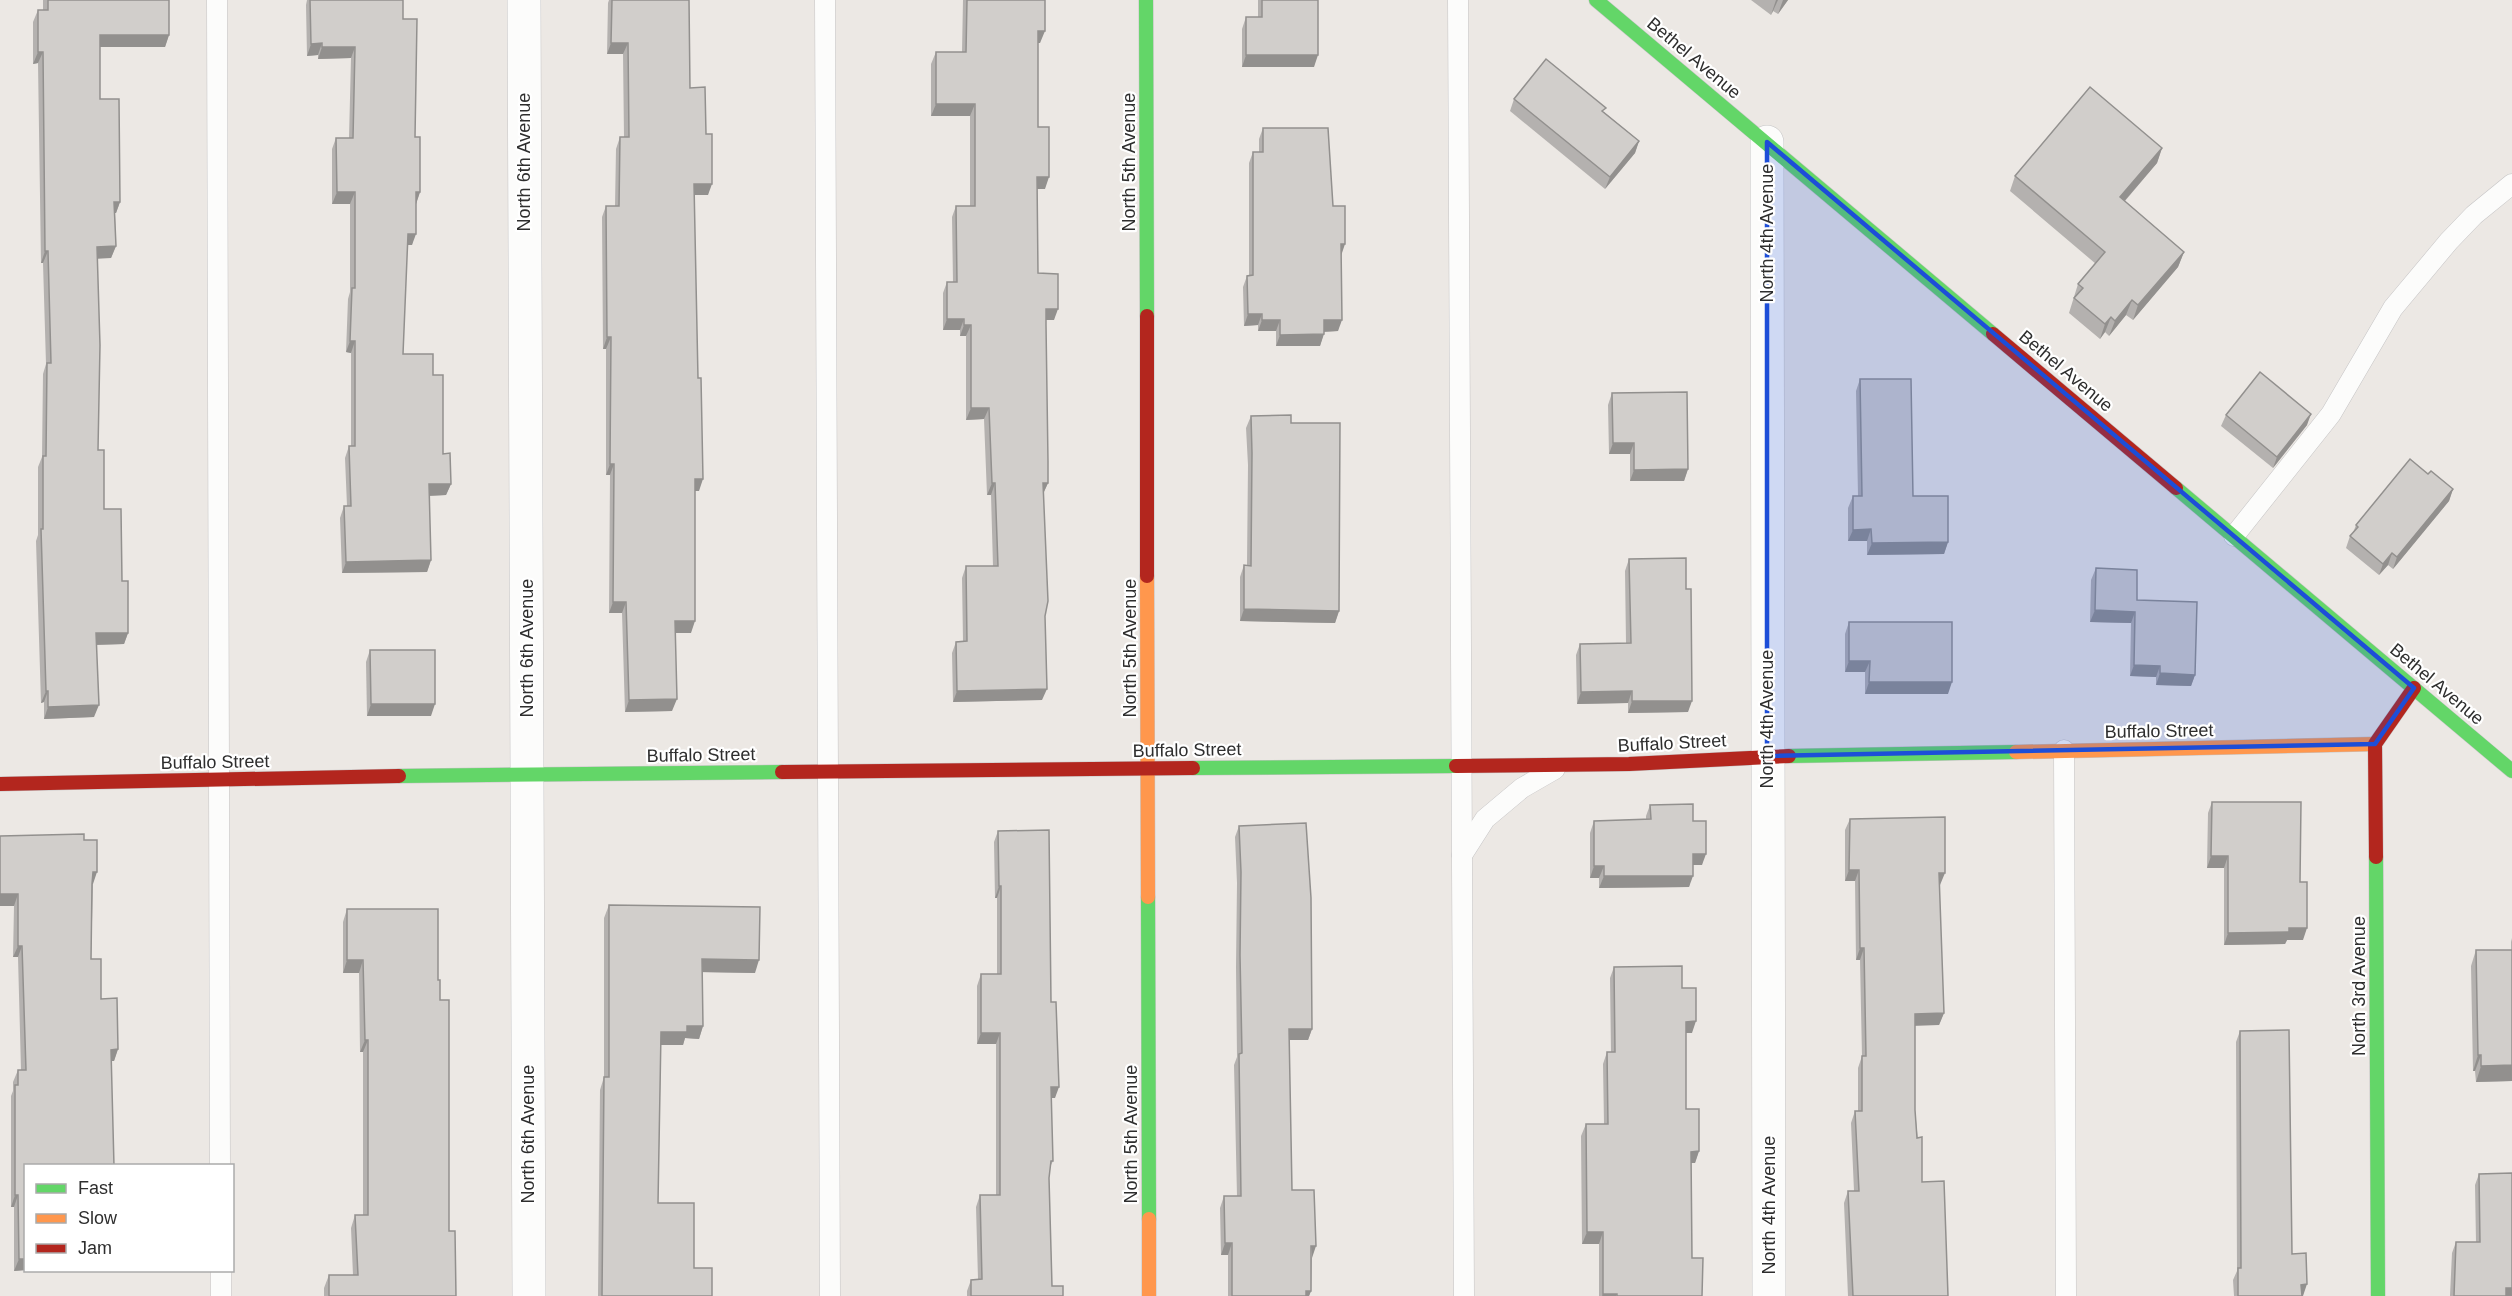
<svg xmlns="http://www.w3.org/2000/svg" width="2512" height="1296" font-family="Arial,sans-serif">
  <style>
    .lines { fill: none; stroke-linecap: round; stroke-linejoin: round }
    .lane-casing { stroke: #c5c4c5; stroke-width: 21 }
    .street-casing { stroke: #c5c4c5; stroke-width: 34 }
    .fast-casing { stroke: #c5c4c5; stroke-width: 15 }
    .slow-casing { stroke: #c5c4c5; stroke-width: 15 }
    .jam-casing { stroke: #c5c4c5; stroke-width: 15 }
    .lane { stroke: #fcfcfb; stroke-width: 20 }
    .street { stroke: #fcfcfb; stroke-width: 33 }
    .fast { stroke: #63d668; stroke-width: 14 }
    .slow { stroke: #ff974d; stroke-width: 14 }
    .jam { stroke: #b3261e; stroke-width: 14 }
    .wall { fill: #b4b1af }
    .shaded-wall { fill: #92908e }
    .building { fill: #d1cecb; stroke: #92908e; stroke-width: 1.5 }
    .marked { fill: #1d4ed8; fill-opacity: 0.2; stroke: #1d4ed8; stroke-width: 4.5; stroke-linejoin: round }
    .labels { text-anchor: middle; stroke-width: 4.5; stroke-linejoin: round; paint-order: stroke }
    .street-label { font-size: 18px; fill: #2e2e2e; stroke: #fff }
  </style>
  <rect width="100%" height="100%" fill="#ece8e4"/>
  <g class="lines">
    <defs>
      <g id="lane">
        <path d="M217,0L220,1166"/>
        <path d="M825,0L830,1296"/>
        <path d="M1458,0L1464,1296"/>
        <path d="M2234,536L2331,414L2393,308L2449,241L2474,215L2512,184"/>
        <path d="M2064,750L2066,1296"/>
        <path d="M1462,855L1485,819L1522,788L1555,769"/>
        <path d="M221,1270V1296"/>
      </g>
      <g id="street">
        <path d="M524,0L529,1296"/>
        <path d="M1767,142L1769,1296"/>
      </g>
      <g id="fast">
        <path d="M1146,0L1147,316"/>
        <path d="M1596,0L1993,334"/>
        <path d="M2176,488L2512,771"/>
        <path d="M1789,756L2016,752"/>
        <path d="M1193,768L1456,766"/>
        <path d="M399,776L782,772"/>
        <path d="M2376,857L2378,1296"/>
        <path d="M1148,897L1149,1219"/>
      </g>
      <g id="slow">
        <path d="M1147,576L1148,897"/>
        <path d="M2016,752L2375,744"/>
        <path d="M1149,1219V1296"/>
      </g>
      <g id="jam">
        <path d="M1147,316V576"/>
        <path d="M1993,334L2176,488"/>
        <path d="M1456,766L1629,764L1789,756"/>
        <path d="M782,772L1193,768"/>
        <path d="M0,784L399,776"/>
        <path d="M2376,857L2375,744L2414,688"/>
      </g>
    </defs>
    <use href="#lane" class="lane-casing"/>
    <use href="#street" class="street-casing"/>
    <use href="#fast" class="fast-casing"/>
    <use href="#slow" class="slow-casing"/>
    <use href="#jam" class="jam-casing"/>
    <use href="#lane" class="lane"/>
    <use href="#street" class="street"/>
    <use href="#fast" class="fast"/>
    <use href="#slow" class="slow"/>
    <use href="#jam" class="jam"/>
  </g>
  <g class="wall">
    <path d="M43,0H169V35L165,47H100V99L120,202L116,213H115L116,246L111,258H97L98,450L104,509L122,581L128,633L124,644L96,645L94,717L44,719V702L41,703L36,541L38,535V467L42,457L43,374L46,364L43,263H41L38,63L33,64V22L38,10H43Z"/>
    <path d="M307,0H403V19L420,192L416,204L412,245H407L403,354L433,375L443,454L451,484L446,495L429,496L431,560L427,572L342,573L340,518L344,506H347L345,458L349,446H351V353L346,352L348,299L350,292V204H332V149L336,138H349L351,58L318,59V55L307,56L306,5Z"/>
    <path d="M609,0H689L690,88L708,195H694L699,491H695L691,633H675L672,711L625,712L622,613H609L610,475H606V349H603L602,217L606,206H615L616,149L620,137H624L623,54H607L608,3Z"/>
    <path d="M963,0H1045L1040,43H1038V127L1045,189H1037L1038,273L1054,320H1046L1048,483L1043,494L1045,616L1042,700L953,702L952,653L956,642L963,641L962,578L966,566H993L991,495H987L984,419L966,420V336H960V330H943V293L947,282H953L952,217L956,206H970V116H931V64L936,52H962Z"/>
    <path d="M1258,0H1318L1314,67H1242V29L1246,17H1258Z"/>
    <path d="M1751,0H1788L1778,14L1773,11L1771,15Z"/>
    <path d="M1514,99L1604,112L1639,141L1635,153L1605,189L1510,111Z"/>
    <path d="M1263,128L1333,206L1341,256L1338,331L1324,332L1320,346H1276V331H1258V325L1244,326L1243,287L1247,276H1249V163L1253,152H1259V139Z"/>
    <path d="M2162,148L2157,163L2125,201L2184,252L2178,267L2133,320L2126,315L2109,336L2105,332L2100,339L2069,313L2078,284L2096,264L2010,191L2015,176Z"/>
    <path d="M1860,379L1913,496L1948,542L1944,554L1867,555V541H1848V508L1853,496H1858L1856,391Z"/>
    <path d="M1612,393L1688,469L1684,481H1630V454H1609L1608,405Z"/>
    <path d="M2226,415L2307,425L2273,468L2221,426Z"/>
    <path d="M1251,416L1291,423L1339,611L1335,623L1240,621V577L1244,565H1247L1248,465L1246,428Z"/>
    <path d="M2428,474L2453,489L2449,501L2393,569L2388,565L2379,575L2346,548L2350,536L2353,533L2356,525Z"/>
    <path d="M1629,559L1686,589L1688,712L1628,713V703L1577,704L1576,655L1580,644L1626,643L1625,571Z"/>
    <path d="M2096,568L2137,600L2195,675L2191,686L2156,685V677L2130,676L2131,623L2090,622L2091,580Z"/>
    <path d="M1849,622L1948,694H1865V672H1845V634Z"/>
    <path d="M370,650L431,716H367L366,662Z"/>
    <path d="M2212,802L2300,882L2303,940H2287L2285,944L2224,945V868H2207L2208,813Z"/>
    <path d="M1650,805L1702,865H1693L1689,887L1599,888V878H1590V833L1594,821L1646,819V816Z"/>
    <path d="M1850,819L1940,885H1939L1944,1013L1939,1025H1915V1110L1922,1182L1948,1296H1848L1844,1203L1848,1191H1854L1851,1123L1855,1111H1858V1068L1862,1056L1860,960H1856L1855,881H1845V830Z"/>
    <path d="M1239,826L1312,1029L1308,1040H1289L1292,1190L1312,1258L1311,1291L1309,1296H1228V1255H1221L1220,1208L1224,1196H1237L1234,1065L1237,1057L1236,967L1237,883L1235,837Z"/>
    <path d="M998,831L1051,1002L1055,1098H1051L1053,1161L1050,1167L1049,1178L1052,1286L1063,1296H967V1291L971,1280L978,1279L976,1207L980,1195H996V1044H977V986L981,974H997V898H995L994,842Z"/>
    <path d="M0,836L84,840L93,884L91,959L101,999L118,1049L114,1061H111L26,1270L14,1271V1207H11V1096L13,1091V1082L18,1070H21L18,957H13L14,906H0Z"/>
    <path d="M609,905L755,973L702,972L703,1026L699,1039L685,1038L683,1045H661L658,1203L694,1268L712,1296H598L600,1090L604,1077V918Z"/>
    <path d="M347,909L438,980L449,1231L456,1296H324V1288L329,1275H353L351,1228L355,1215H363V1052H360L359,973H343V922Z"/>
    <path d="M2512,938V1081L2476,1082L2475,1071H2473L2471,966L2476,950H2511V942Z"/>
    <path d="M1614,967L1682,988L1692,1033H1686V1109L1699,1151L1695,1163H1691L1692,1258L1702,1296H1599V1244H1582L1581,1136L1586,1124H1604L1603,1064L1607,1052H1611L1610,978Z"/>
    <path d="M2240,1031L2292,1254L2303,1296H2234L2233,1280L2237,1271L2236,1042Z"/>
    <path d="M2479,1174L2512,1296H2450L2452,1253L2456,1242H2476L2475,1185Z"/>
  </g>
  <g class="shaded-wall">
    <path d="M1776,0H1778L1773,11L1771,15Z"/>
    <path d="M1783,0H1788L1778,14Z"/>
    <path d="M1038,31H1045L1040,43H1034Z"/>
    <path d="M100,35H169L165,47H96Z"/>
    <path d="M322,43L318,55L307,56L311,44Z"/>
    <path d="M611,43H628L623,54H607Z"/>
    <path d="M322,47H355L351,58L318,59Z"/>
    <path d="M38,52H43L38,63L33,64Z"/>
    <path d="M1246,55H1318L1314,67H1242Z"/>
    <path d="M936,104H975L970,116H931Z"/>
    <path d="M1639,141L1635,153L1605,189L1610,177Z"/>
    <path d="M2162,148L2157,163L2115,212L2120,197Z"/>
    <path d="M1037,177H1049L1045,189H1032Z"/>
    <path d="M694,184H712L708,195H690Z"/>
    <path d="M337,192H355L350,204H332Z"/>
    <path d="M416,192H420L416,204Z"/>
    <path d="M114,202H120L116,213H110Z"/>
    <path d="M408,234H416L412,245H403Z"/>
    <path d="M1341,244H1345L1341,256Z"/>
    <path d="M116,246L111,258L93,259L97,247Z"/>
    <path d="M45,251H48L43,263H41Z"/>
    <path d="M2184,252L2178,267L2133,320L2138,305Z"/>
    <path d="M2132,300L2126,315L2109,336L2115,321Z"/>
    <path d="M1046,309H1058L1054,320H1042Z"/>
    <path d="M1248,314H1262L1258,325L1244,326Z"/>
    <path d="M2111,317L2105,332L2100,339L2105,324Z"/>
    <path d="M947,319H964L960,330H943Z"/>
    <path d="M1262,320H1280L1276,331H1258Z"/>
    <path d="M1324,320H1342L1338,331L1319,332Z"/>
    <path d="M964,325H971L966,336H960Z"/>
    <path d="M1324,334L1320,346H1276L1280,335Z"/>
    <path d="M607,337H611L606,349H603Z"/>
    <path d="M350,341H355L351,353L346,352Z"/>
    <path d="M971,408H989L984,419L966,420Z"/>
    <path d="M2311,414L2307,425L2273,468L2277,457Z"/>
    <path d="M1613,443H1634L1630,454H1609Z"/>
    <path d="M610,464H614L610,475H606Z"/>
    <path d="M1688,469L1684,481H1630L1634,470Z"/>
    <path d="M695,479H703L699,491H691Z"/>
    <path d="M992,483H995L991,495H987Z"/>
    <path d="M1043,483H1048L1043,494Z"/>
    <path d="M429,484H451L446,495L425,496Z"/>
    <path d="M2453,489L2449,501L2393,569L2397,557Z"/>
    <path d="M1871,529L1867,541H1848L1853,530Z"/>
    <path d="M1948,542L1944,554L1867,555L1872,543Z"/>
    <path d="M2392,553L2388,565L2379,575L2383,564Z"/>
    <path d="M431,560L427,572L342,573L346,562Z"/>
    <path d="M613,602H626L622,613H609Z"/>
    <path d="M1244,609L1339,611L1335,623L1240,621Z"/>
    <path d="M2095,610L2135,612L2131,623L2090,622Z"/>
    <path d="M675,621H695L691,633H671Z"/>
    <path d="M96,633H128L124,644L91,645Z"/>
    <path d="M1849,661H1870L1865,672H1845Z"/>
    <path d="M2134,665L2160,666L2156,677L2130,676Z"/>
    <path d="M2160,673L2195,675L2191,686L2156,685Z"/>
    <path d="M1869,682H1952L1948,694H1865Z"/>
    <path d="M1047,689L1042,700L953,702L957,691Z"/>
    <path d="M46,691H48L44,702L41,703Z"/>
    <path d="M1632,691L1628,703L1577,704L1581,692Z"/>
    <path d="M677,699L672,711L625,712L629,700Z"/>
    <path d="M1632,701H1692L1688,712L1628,713Z"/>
    <path d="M371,704H435L431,716H367Z"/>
    <path d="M99,705L94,717L44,719L48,707Z"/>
    <path d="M1693,854H1706L1702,865H1689Z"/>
    <path d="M2211,856H2228L2224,868H2207Z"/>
    <path d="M1594,866H1604L1599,878H1590Z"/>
    <path d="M1849,870H1859L1855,881H1845Z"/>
    <path d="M93,872H97L93,884H89Z"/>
    <path d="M1939,873H1945L1940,885H1935Z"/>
    <path d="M1604,876H1693L1689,887L1599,888Z"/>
    <path d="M999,886H1001L997,898H995Z"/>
    <path d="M0,894H18L14,906H0Z"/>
    <path d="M2289,928H2307L2303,940H2287L2285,944L2224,945L2228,933Z"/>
    <path d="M18,946H22L18,957H13Z"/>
    <path d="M1860,948H1864L1860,960H1856Z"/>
    <path d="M702,959L759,960L755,973L697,972Z"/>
    <path d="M347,960H363L359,973H343Z"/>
    <path d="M1944,1013L1939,1025L1911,1026L1915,1014Z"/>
    <path d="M1696,1021L1692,1033H1681L1686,1022Z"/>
    <path d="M687,1026H703L699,1039L685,1038L683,1045H656L661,1032Z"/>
    <path d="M1289,1029H1312L1308,1040H1284Z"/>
    <path d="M981,1033H1000L996,1044H977Z"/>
    <path d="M365,1040H368L363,1052H360Z"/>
    <path d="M118,1049L114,1061H107L111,1050Z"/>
    <path d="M2478,1055H2481L2475,1071H2473Z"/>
    <path d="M2512,1065V1081L2476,1082L2481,1066Z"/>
    <path d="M1051,1087H1059L1055,1098H1046Z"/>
    <path d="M1699,1151L1695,1163H1687L1691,1152Z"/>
    <path d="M15,1195H18L14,1207H11Z"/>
    <path d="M1587,1232H1603L1599,1244H1582Z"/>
    <path d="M1225,1243H1232L1228,1255H1221Z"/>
    <path d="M1311,1246H1316L1312,1258Z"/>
    <path d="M19,1259H26V1270L14,1271Z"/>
    <path d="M2307,1284L2303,1296H2297L2301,1285Z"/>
    <path d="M2506,1288H2512V1296H2503Z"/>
    <path d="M1306,1291H1311L1309,1296H1304Z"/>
    <path d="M1603,1294H1617L1616,1296H1602Z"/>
  </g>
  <g class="building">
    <path d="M48,0H169V35H100V99H119L120,202H114L116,246L97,247L100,345L98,450H104V509H121L122,581H128V633H96L99,705L48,707V691H46L41,529H43V456H46L47,363H51L48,251H45L43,52H38V10H48Z"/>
    <path d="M310,0H403V19H417L415,137H420V192H416V234H408L403,354H433V375H443V454L450,453L451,484H429L431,560L346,562L344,506H351L349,446H355V341H350L352,288H355V192H337L336,138H353L355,47H322V43L311,44Z"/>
    <path d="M612,0H689L690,88L705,87L706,134H712V184H694L698,378H701L703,479H695V621H675L677,699L629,700L626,602H613L614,464H610L611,337H607L606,206H619L620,137H629L628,43H611Z"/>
    <path d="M967,0H1045V31H1038V127H1049V177H1037L1038,273L1058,274V309H1046V325L1048,461V483H1043L1048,601L1045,616L1047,689L957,691L956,642L967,641L966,566H998L995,483H992L989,408H971V325H964V319H947V282H957L956,206H975V104H936V52H966Z"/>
    <path d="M1262,0H1318V55H1246V17H1262Z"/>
    <path d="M1546,59L1606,108L1602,111L1639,141L1610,177L1514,99Z"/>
    <path d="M2090,87L2162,148L2120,197L2184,252L2138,305L2132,300L2115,321L2111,317L2105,324L2074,298L2083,288L2078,284L2105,252L2015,176Z"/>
    <path d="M1263,128H1328L1333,206H1345V244H1341L1342,320H1324V334L1280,335V320H1262V314H1248L1247,276L1253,275V152H1263Z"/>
    <path d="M2260,372L2311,414L2277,457L2226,415Z"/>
    <path d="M1860,379H1911L1913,496H1948V542L1872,543L1871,529L1853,530V496H1862Z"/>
    <path d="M1687,392L1688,469L1634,470V443H1613L1612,393Z"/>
    <path d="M1291,415V423H1340L1339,611L1244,609V565L1251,566L1252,453L1251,416Z"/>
    <path d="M2410,459L2428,474L2431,471L2453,489L2397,557L2392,553L2383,564L2350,536L2358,527L2356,525Z"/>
    <path d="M1686,558V589H1691L1692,701H1632V691L1581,692L1580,644L1631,643L1629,559Z"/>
    <path d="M2096,568L2137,570V600L2197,602L2195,675L2160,673V666L2134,665L2135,612L2095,610Z"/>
    <path d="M1849,622H1952V682H1869L1870,661H1849Z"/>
    <path d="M370,650H435V704H371Z"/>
    <path d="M2212,802H2301L2300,882H2307V928H2289V932L2228,933V856H2211Z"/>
    <path d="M1693,804V821H1706V854H1693V876H1604V866H1594V821L1651,819L1650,805Z"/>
    <path d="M1945,817V873H1939L1944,1013L1915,1014V1110L1917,1138L1922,1137V1182L1944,1181L1948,1296H1853L1848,1191H1859L1855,1111H1862V1056H1866L1864,948H1860L1859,870H1849L1850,819Z"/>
    <path d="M1306,823L1311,898L1312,1029H1289L1292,1190H1314L1316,1246H1311V1291H1306V1296H1232V1243H1225L1224,1196H1241L1239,1054L1242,1053L1240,955L1241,872L1239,826Z"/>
    <path d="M1049,830L1051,1002H1056L1059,1087H1051L1053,1161H1051L1049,1178L1052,1286H1063V1296H971V1280L982,1279L980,1195H1000V1033H981V974H1001V886H999L998,831Z"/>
    <path d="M84,834V840H97V872H93L92,884L91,959H101V999L117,998L118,1049L111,1050L114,1166H26V1259H19L18,1195H15V1085H18V1070H26L22,946H18V894H0V836Z"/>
    <path d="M609,905L760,907L759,960L702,959L703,1026H687V1032H661L658,1203H694V1268H712V1296H602L604,1077H609Z"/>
    <path d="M347,909H438V980H440V1000H449V1231H455L456,1296H329V1275H358L355,1215H368V1040H365L363,960H347Z"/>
    <path d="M2476,950H2512V1065L2481,1066V1055H2478Z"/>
    <path d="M1682,966V988H1696V1021L1686,1022V1109H1699V1151L1691,1152L1692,1258H1703L1702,1296H1617V1294H1603V1232H1587L1586,1124H1608L1607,1052H1615L1614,967Z"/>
    <path d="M2289,1030L2292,1254L2306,1253L2307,1284L2301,1285L2302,1296H2238V1268H2241L2240,1031Z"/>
    <path d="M2512,1173V1288H2506V1296H2454L2456,1242H2480L2479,1174Z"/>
  </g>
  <path class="marked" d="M1767,142L2414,688L2375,744L1767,756Z"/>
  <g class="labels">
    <g class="street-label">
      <text transform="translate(1694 58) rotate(40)" y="6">Bethel Avenue</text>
      <text transform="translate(524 162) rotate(-90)" y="6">North 6th Avenue</text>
      <text transform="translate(1129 162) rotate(-90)" y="6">North 5th Avenue</text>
      <text transform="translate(1767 233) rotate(-90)" y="6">North 4th Avenue</text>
      <text transform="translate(2066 371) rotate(40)" y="6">Bethel Avenue</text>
      <text transform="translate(527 648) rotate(-90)" y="6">North 6th Avenue</text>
      <text transform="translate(1130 648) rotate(-90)" y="6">North 5th Avenue</text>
      <text transform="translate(2437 684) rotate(40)" y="6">Bethel Avenue</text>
      <text transform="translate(1767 719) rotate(-90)" y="6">North 4th Avenue</text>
      <text transform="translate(2159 731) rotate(-1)" y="6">Buffalo Street</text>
      <text transform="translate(1672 743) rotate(-3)" y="6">Buffalo Street</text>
      <text transform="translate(1187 750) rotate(-1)" y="6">Buffalo Street</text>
      <text transform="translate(701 755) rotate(-1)" y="6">Buffalo Street</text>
      <text transform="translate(215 762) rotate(-1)" y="6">Buffalo Street</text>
      <text transform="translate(2359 986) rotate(-90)" y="6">North 3rd Avenue</text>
      <text transform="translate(528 1134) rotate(-90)" y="6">North 6th Avenue</text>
      <text transform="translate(1131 1134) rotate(-90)" y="6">North 5th Avenue</text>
      <text transform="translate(1769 1205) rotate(-90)" y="6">North 4th Avenue</text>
    </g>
  </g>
  <rect x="24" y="1164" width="210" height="108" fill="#ffffff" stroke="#ababab" stroke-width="1.5"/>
  <rect x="36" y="1184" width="30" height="9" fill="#63d668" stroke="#ababab" stroke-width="1.5"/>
  <text x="78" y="1194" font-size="18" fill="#2e2e2e">Fast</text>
  <rect x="36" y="1214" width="30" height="9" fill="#ff974d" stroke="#ababab" stroke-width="1.5"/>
  <text x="78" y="1224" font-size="18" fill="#2e2e2e">Slow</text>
  <rect x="36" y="1244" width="30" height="9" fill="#b3261e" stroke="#ababab" stroke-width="1.5"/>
  <text x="78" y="1254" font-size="18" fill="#2e2e2e">Jam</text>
</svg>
